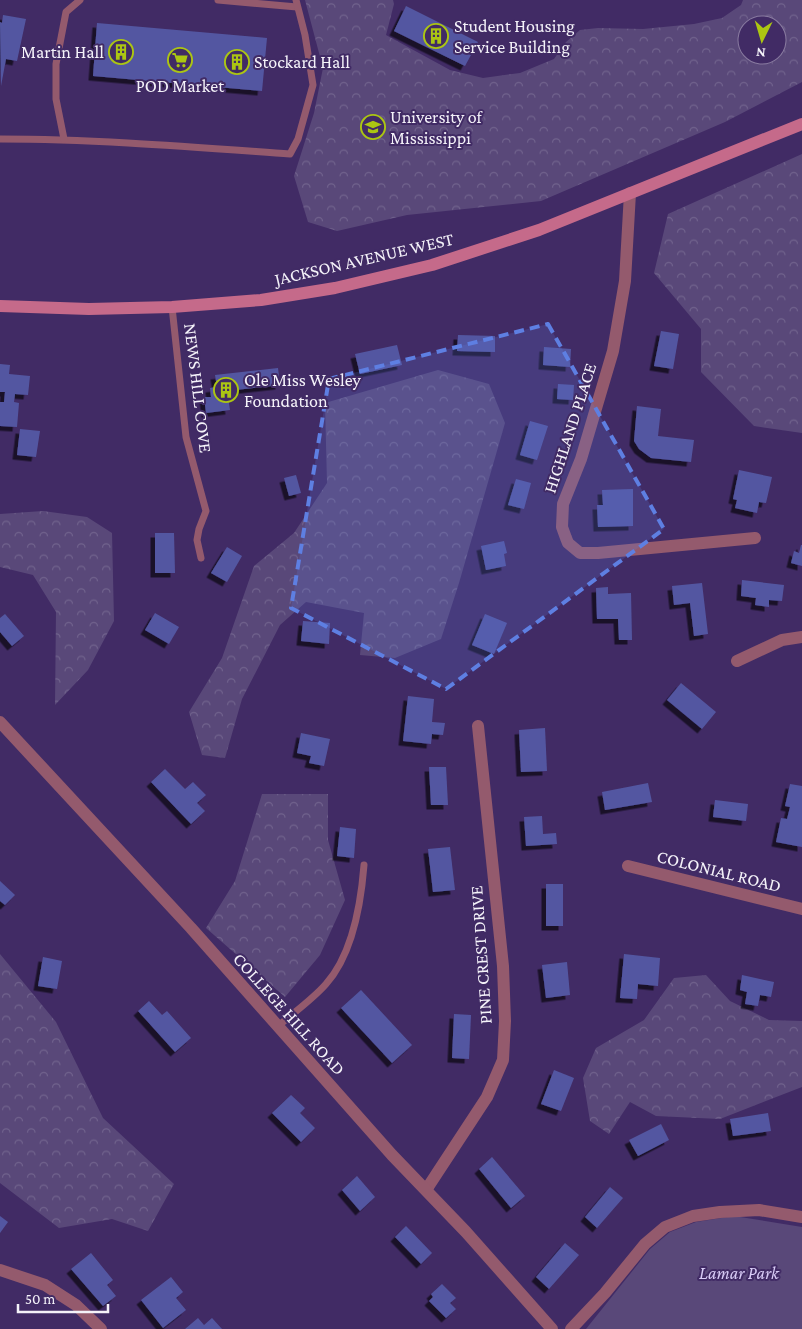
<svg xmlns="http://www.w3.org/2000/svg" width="802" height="1329" font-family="'Crimson Pro',serif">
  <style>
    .forest { fill: url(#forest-crowns); fill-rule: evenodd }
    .park { fill: #594879 }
    .building { fill: #5357a1; filter: url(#shadow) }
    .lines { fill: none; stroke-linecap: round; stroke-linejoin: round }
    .service { stroke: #945a6d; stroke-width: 7 }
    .minor { stroke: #945a6d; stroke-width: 12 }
    .tertiary { stroke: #945a6d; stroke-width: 12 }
    .secondary { stroke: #c56a8a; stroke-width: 12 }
    .marked { fill: #5e7fe2; fill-opacity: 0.2; stroke: #5e7fe2; stroke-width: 4; stroke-dasharray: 10 6; stroke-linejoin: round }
    .labels { text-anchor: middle; stroke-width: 4; stroke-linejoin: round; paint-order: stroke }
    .poi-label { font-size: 18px; fill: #f4f2f9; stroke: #412b65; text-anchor: start }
    .street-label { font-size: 18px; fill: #f4f2f9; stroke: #412b65 }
    .park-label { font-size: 18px; font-style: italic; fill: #d8ccf6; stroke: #412b65 }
  </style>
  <defs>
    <pattern id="forest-crowns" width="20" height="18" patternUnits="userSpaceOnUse" patternTransform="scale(1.25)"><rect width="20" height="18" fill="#594879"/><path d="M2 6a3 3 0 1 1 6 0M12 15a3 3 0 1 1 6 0" fill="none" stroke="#71638d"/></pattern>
    <filter id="shadow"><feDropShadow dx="-4.5" dy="4.5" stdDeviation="0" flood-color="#0009"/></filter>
  </defs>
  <rect width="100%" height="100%" fill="#412b65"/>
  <g class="forest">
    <path d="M305,0H393L394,4L386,35L450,70L483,78L520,73L554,59L566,42L580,30L598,28L643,29L694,24L722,18L741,5L743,0H802V82L725,122L541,201L407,215L337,231L308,222L294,176L314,113L323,68ZM747,25H777V55H747Z"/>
    <path d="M802,154V433L754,426L701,372V329L654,273L668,214Z"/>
    <path d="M438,370L489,384L505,423L459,583L441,639L395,658L360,655L364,613L306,602L280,625L242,699L225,758L202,755L189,712L222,658L254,566L294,533L327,483L325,403Z"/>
    <path d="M43,511L87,517L112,533L114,621L88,670L55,705L56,612L33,575L0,567V514Z"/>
    <path d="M262,794H328V840L345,900L320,955L285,997L206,928L235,881Z"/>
    <path d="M0,954L56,1022L103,1118L174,1184L148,1231L112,1219L59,1228L0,1183Z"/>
    <path d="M706,975L730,1001L769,1020L802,1021V1087L720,1119L656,1116L630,1102L609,1134L590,1121L583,1078L596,1048L644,1020L674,978Z"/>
  </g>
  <path class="park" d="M734,1216L802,1227V1329H586L650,1249L670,1232L696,1222Z"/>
  <g class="building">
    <path d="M406,6L478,42L465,66L394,31Z"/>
    <path d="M3,15L26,19L17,61L6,59L1,86L0,22L2,23Z"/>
    <path d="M97,23L267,38L262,91L93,76Z"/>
    <path d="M661,331L679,334L673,369L654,366Z"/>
    <path d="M458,335L495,336V352L457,351Z"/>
    <path d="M397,345L402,365L360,374L355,354Z"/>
    <path d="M544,347L571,349L570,367L543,365Z"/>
    <path d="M0,364L10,365L9,374L30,376L28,395L15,394L14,402L19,403L17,427L0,426V402H4L5,392H0Z"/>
    <path d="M278,368L280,385L227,391L230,410L206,413L204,397H211L210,388L217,387L215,375Z"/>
    <path d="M558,384L574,385L573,400L557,399Z"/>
    <path d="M637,406L661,409L658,436L694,440L691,462L651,458L639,449L634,441Z"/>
    <path d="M530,421L548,426L537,460L520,455Z"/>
    <path d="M20,429L40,431L36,457L17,455Z"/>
    <path d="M739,470L772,477L766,503L759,502L757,513L735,508L737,500L733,499Z"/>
    <path d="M296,475L301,493L289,496L284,478Z"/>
    <path d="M516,479L531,483L524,509L508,505Z"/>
    <path d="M633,489V526L598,527L597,505H603L602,490Z"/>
    <path d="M155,533H174L175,573H155Z"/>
    <path d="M504,541L507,553L504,554L506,566L486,570L481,546Z"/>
    <path d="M801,545H802V566L791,563L794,551L799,553Z"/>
    <path d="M227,547L242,556L227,582L211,573Z"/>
    <path d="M742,580L784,585L782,601L769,600V607L755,605L756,598L741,596Z"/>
    <path d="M702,583L708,634L694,636L690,603L674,605L672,586Z"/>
    <path d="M608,587V594L631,593L632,640H619L618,619H597L596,588Z"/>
    <path d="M155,613L179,627L169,644L145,630Z"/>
    <path d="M5,614L24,636L12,646L0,632V618Z"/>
    <path d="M485,614L507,623L494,654L472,645Z"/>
    <path d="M303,621L330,623L329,644L301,641Z"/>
    <path d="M681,683L716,712L702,729L667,700Z"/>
    <path d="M408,696L434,699L432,722L445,723L443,735L432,734L431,744L403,741Z"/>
    <path d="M545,728L547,771L521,772L519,730Z"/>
    <path d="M301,733L330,739L324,766L309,763L311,756L297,753Z"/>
    <path d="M429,767H446L448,805H431Z"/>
    <path d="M165,769L185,789L193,782L206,795L197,803L205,811L191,824L151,782Z"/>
    <path d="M648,783L652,802L605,810L602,792Z"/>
    <path d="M790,784L802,786V847L776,842L781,818L787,819L790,807L785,806Z"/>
    <path d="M715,800L748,804L746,821L713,817Z"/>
    <path d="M542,816L543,834L556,833L557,844L526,846L524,817Z"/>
    <path d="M340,827L356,829L354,858L337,856Z"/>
    <path d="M450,847L455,890L433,892L428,849Z"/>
    <path d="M0,881L15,895L5,905L0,901Z"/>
    <rect x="546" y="884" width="17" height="42"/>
    <path d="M624,954L660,958L658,986L638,984L637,999L620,998Z"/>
    <path d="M43,957L62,961L57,989L38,986Z"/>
    <path d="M567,962L570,995L546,998L542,965Z"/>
    <path d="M742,975L774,982L771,997L760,995L758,1006L745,1004L747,992L740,990Z"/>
    <path d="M361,990L412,1045L392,1063L341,1008Z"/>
    <path d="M149,1001L162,1015L167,1011L191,1038L175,1052L138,1011Z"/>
    <path d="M454,1014L471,1015L469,1059L452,1058Z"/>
    <path d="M554,1070L574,1078L561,1111L541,1104Z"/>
    <path d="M291,1095L305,1108L300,1113L315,1128L301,1142L272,1113Z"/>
    <path d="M768,1113L771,1131L733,1136L730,1119Z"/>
    <path d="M661,1124L669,1140L638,1156L629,1140Z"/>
    <path d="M492,1157L525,1196L511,1208L479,1169Z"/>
    <path d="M357,1176L375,1197L360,1211L342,1190Z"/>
    <path d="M610,1187L623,1198L597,1228L585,1217Z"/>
    <path d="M0,1216L8,1222L0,1233Z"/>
    <path d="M406,1226L432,1253L421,1264L395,1237Z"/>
    <path d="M565,1243L579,1255L549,1289L536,1277Z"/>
    <path d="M91,1253L113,1280L107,1285L116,1296L103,1306L71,1269Z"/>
    <path d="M171,1277L183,1292L176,1298L186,1310L163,1328L141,1300Z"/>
    <path d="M442,1284L456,1298L450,1303L456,1309L446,1318L429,1301L433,1297L431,1294Z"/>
    <path d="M198,1318L204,1325L212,1318L222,1329H185Z"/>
  </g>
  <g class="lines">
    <g class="service">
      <path d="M218,0L297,7"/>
      <path d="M0,139C97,139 193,147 290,154L298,139L313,85L305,35L296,0"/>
      <path d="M64,139L56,99V64L66,12L80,0"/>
      <path d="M172,307L186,437L206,511L199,529L197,540L201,558"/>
      <path d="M277,1027C293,1013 312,1000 326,984C352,955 361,903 364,865"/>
    </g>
    <g class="minor">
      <path d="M630,193L625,281L613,351L581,459L563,504L562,527L566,538L568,543L580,553H598L755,538"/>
      <path d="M737,661L782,640L802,637"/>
      <path d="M628,866L802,909"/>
      <path d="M426,1190L487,1097L503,1060L505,1021L503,966L478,726"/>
      <path d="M0,1270L45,1285L76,1305L101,1329"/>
      <path d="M571,1329L605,1293L645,1244L665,1227L693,1216L720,1212L759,1210L802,1217"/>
    </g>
    <path class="tertiary" d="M0,722L191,928L392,1155L466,1232L552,1329"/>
    <path class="secondary" d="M0,306L89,309L172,307L261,300L335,288L432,265L539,230L802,124"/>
  </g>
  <path class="marked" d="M548,324L664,529L446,689L291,608L329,379Z"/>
  <defs>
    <symbol id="building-ring" viewBox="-11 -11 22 22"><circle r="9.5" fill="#412b65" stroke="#acc612" stroke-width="1.5"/><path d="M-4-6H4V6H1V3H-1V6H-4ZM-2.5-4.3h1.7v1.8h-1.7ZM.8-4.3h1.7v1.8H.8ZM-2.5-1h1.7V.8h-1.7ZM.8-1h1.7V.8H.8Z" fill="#acc612"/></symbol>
    <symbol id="supermarket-ring" viewBox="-11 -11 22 22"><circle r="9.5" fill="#412b65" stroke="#acc612" stroke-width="1.5"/><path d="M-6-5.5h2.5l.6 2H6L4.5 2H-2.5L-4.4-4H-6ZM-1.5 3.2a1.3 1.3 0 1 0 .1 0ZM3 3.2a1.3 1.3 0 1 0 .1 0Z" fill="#acc612"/></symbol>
    <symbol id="university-ring" viewBox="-11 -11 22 22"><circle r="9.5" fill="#412b65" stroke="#acc612" stroke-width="1.5"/><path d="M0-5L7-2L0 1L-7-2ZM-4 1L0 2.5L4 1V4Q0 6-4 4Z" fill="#acc612"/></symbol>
  </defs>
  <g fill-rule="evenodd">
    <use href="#building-ring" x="422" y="22" width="28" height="28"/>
    <use href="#building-ring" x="107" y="38" width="28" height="28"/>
    <use href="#supermarket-ring" x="166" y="46" width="28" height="28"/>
    <use href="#building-ring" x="223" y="48" width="28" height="28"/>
    <use href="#university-ring" x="359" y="113" width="28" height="28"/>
    <use href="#building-ring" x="212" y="376" width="28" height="28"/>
  </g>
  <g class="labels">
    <g class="poi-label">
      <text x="454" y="32">Student Housing<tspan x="454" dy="21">Service Building</tspan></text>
      <text x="104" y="58" text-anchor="end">Martin Hall</text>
      <text x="254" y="68">Stockard Hall</text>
      <text x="180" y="92" text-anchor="middle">POD Market</text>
      <text x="390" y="123">University of<tspan x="390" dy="21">Mississippi</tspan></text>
      <text x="244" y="386">Ole Miss Wesley<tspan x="244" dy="21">Foundation</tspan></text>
    </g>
    <g class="street-label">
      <text transform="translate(364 259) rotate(-13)" y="6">JACKSON AVENUE WEST</text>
      <text transform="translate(198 388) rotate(83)" y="6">NEWS HILL COVE</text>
      <text transform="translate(570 428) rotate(-72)" y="6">HIGHLAND PLACE</text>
      <text transform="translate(719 871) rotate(14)" y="6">COLONIAL ROAD</text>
      <text transform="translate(481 955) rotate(-94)" y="6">PINE CREST DRIVE</text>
      <text transform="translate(289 1014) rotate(48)" y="6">COLLEGE HILL ROAD</text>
    </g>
    <g class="park-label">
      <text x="739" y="1279">Lamar Park</text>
    </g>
  </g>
  <g transform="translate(762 40) rotate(185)"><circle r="24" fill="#412b65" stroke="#897ba0"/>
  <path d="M0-4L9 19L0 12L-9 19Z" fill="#acc612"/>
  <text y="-8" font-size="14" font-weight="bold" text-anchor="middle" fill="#f4f2f9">N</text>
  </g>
  <path d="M18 1304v8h90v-8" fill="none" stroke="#f4f2f9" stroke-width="2.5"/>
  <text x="25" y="1304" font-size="15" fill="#f4f2f9" stroke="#412b65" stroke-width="4" paint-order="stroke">50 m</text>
</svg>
